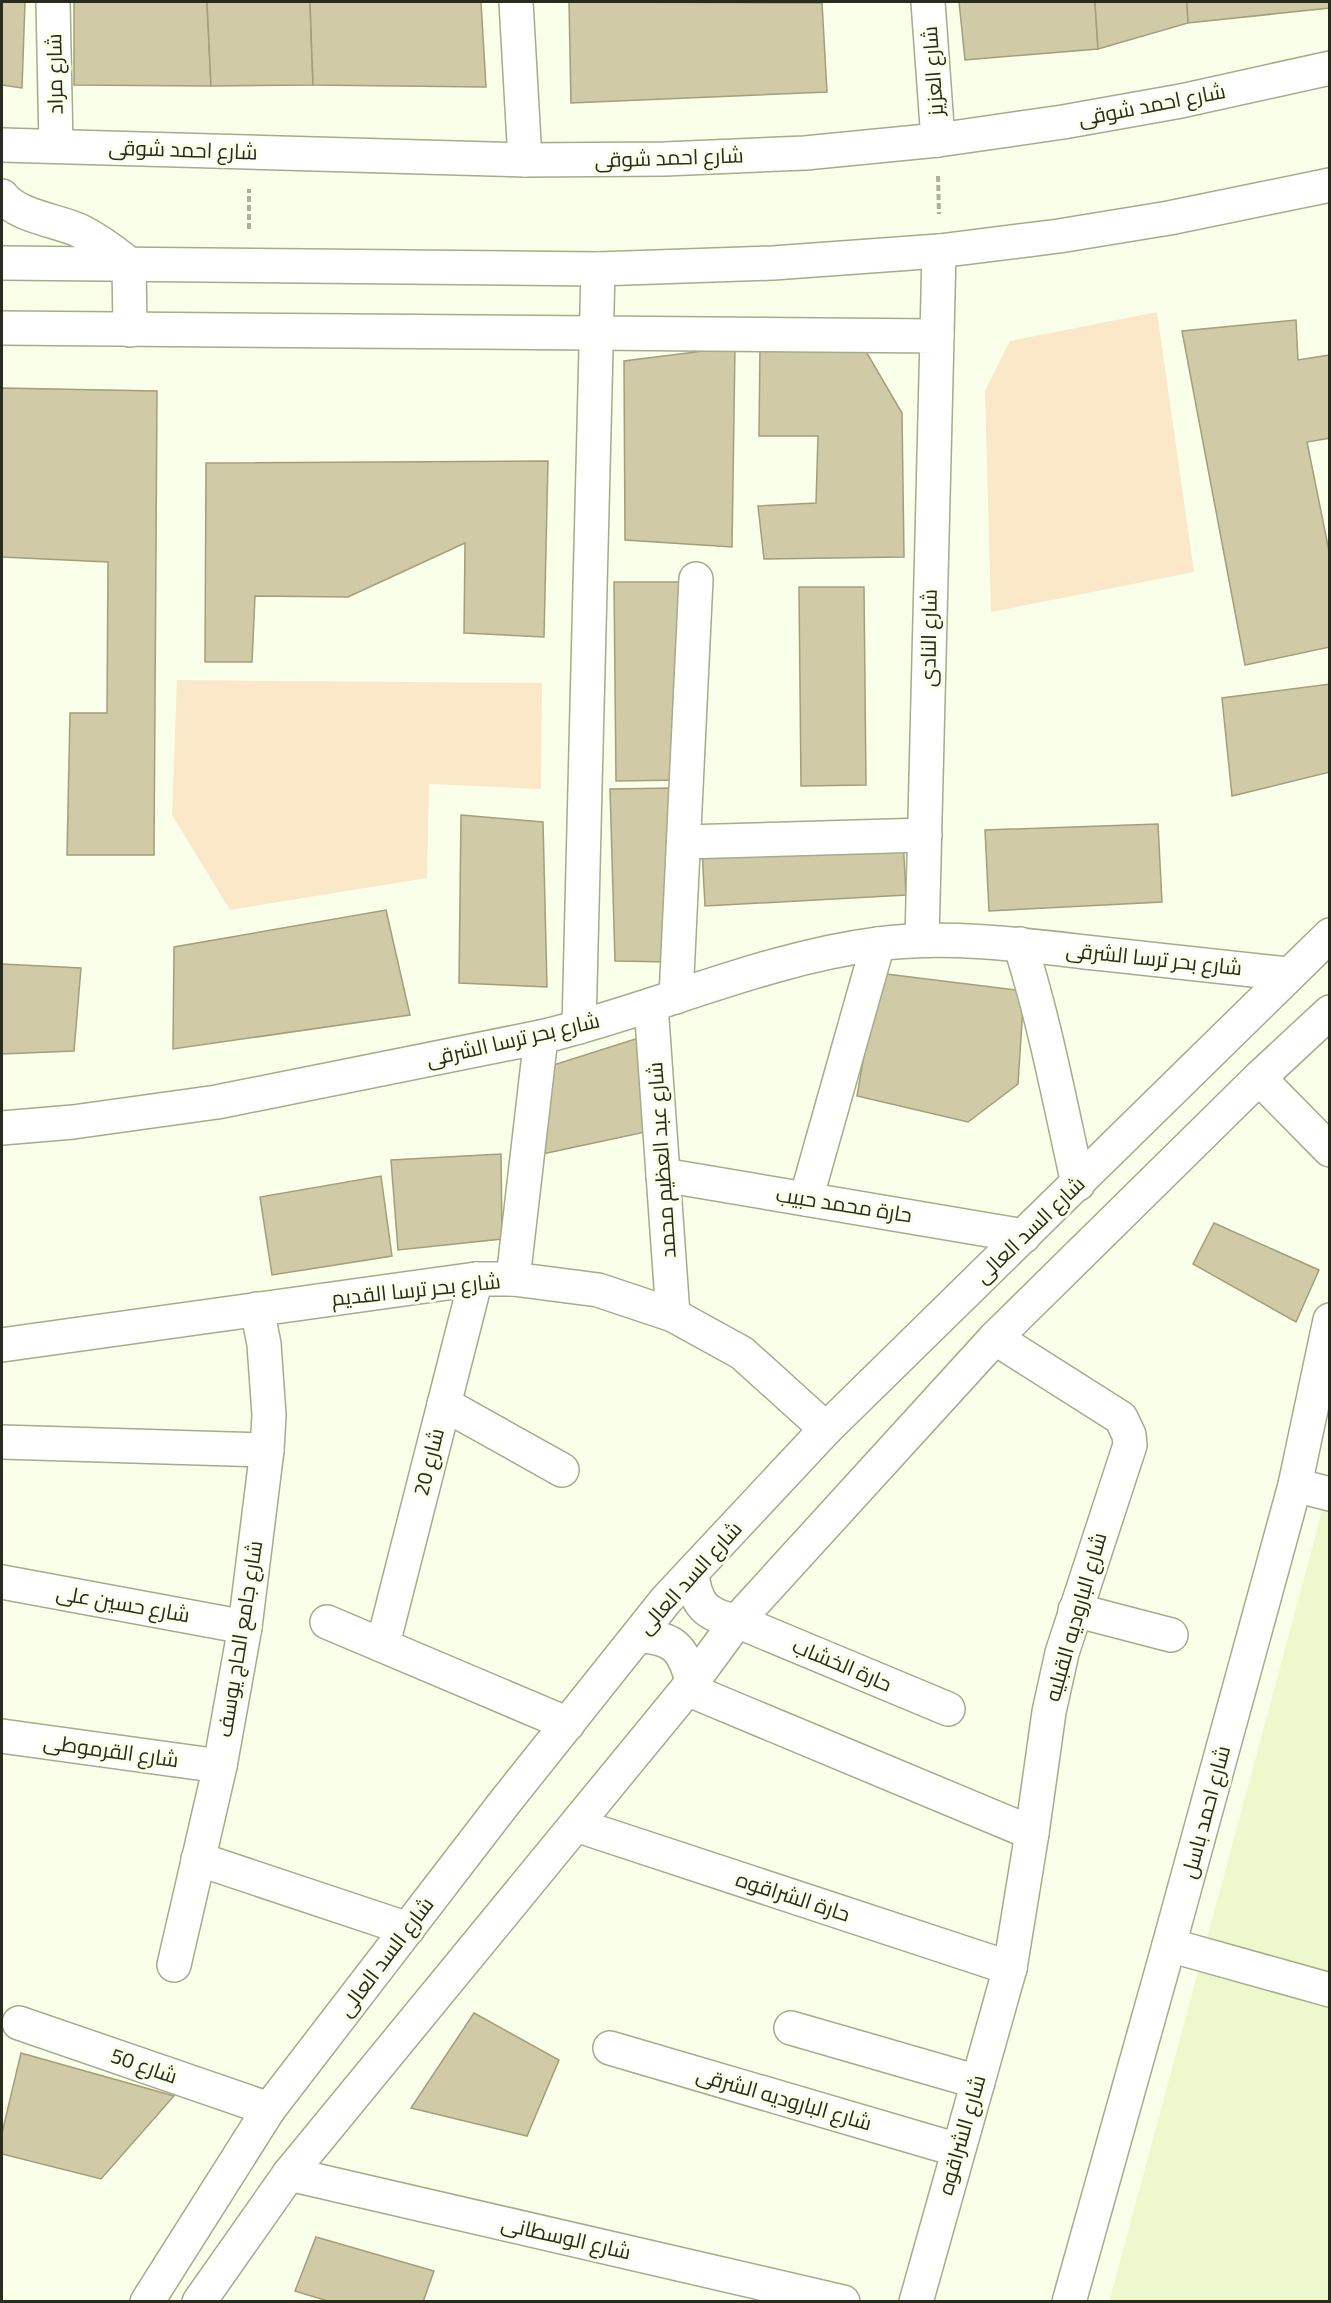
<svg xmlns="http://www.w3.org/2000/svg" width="1331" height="2303" font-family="Georgia,Cairo,serif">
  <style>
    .built { fill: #edf8cc }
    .green { fill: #fae8c9 }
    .building { fill: #d0caa7; stroke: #a39e7b; stroke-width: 1.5 }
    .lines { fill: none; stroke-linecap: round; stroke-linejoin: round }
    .street-casing { stroke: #a4ac8a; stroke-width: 36 }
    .primary-casing { stroke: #a4ac8a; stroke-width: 36 }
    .path { stroke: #acb19e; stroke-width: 4; stroke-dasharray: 6 3; stroke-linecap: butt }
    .street { stroke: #fff; stroke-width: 33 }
    .primary { stroke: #fff; stroke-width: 33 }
    .labels { text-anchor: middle; stroke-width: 6; stroke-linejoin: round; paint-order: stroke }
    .street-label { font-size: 21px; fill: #282b1e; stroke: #f9ffe9 }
  </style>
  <rect width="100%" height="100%" fill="#f9ffe9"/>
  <path class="built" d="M1329,1484V2301L1109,2302L1313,1545Z"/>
  <g class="green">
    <path d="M1157,312L1194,572L991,612L985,391L1010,341Z"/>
    <path d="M177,680L542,683L541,789L429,784L427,878L230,910L172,815Z"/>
  </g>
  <g class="building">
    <path d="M2,2H25L22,88L2,85Z"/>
    <path d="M74,2H207L211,86L74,85Z"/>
    <path d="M207,2H310L313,85L211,86Z"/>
    <path d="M310,2H481L486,87L313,85Z"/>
    <path d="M569,2L822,3L827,92L571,103Z"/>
    <path d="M959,2H1095L1098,49L965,60Z"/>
    <path d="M1095,2H1187L1188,23L1098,49Z"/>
    <path d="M1187,2H1330V8L1188,23Z"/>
    <path d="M1296,320L1298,360L1330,355V438L1307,442L1330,556V647L1245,665L1182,331Z"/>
    <path d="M760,346L864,348L902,413L904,557L764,559L758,506L816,503L818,436H759Z"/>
    <path d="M735,347L732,547L625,540L624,361Z"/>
    <path d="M2,388L157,391L154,855H67L70,713H107L108,562L2,557Z"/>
    <path d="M548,461L544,637L464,633L465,543L348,597L255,596L252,662H205L206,463Z"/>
    <path d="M614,582H679L681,780L616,781Z"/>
    <path d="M799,587H864L866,785L801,786Z"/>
    <path d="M1330,684V772L1232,796L1222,698Z"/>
    <path d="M674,788L670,962L615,961L610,789Z"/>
    <path d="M461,815L543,822L547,987L459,983Z"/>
    <path d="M1158,824L1162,902L989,911L985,830Z"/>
    <path d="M903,838L906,895L705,906L702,849Z"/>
    <path d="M386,910L410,1015L173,1049L174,947Z"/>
    <path d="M2,964L81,968L74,1051L2,1054Z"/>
    <path d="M878,973L1024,991L1018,1084L968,1122L857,1096Z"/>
    <path d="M648,1035L655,1130L542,1154L544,1068Z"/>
    <path d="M501,1154L502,1239L398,1250L391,1160Z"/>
    <path d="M381,1176L392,1256L272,1275L260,1197Z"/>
    <path d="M1214,1223L1319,1270L1296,1322L1193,1264Z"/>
    <path d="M474,2013L559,2060L527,2136L411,2108Z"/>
    <path d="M21,2053L174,2096L101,2179L2,2154V2133Z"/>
    <path d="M316,2237L434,2271L423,2302H331L295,2291Z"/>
  </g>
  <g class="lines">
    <defs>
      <g id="street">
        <path d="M53,2L56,146"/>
        <path d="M516,2L525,160"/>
        <path d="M928,2L938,140"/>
        <path d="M2,328L937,336L922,940"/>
        <path d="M684,842L925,835"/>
        <path d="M1020,944C1045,1023 1060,1103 1078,1184"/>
        <path d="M676,997L696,579"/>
        <path d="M651,1005L673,1315"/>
        <path d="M579,1027L598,269"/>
        <path d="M2,1128L73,1122L217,1102L541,1037C654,1010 762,959 877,944C946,935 1017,944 1085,952C1153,959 1221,967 1288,974"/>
        <path d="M663,1175L1024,1236"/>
        <path d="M806,1199L878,944"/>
        <path d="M513,1279L541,1037"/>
        <path d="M2,1345L476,1279H513L598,1290L673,1315L742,1353L826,1429"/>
        <path d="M444,1404L562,1470"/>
        <path d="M2,1442L267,1450"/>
        <path d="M1295,1485L1330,1494"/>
        <path d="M2,1582L245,1627"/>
        <path d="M1075,1610L1171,1635"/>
        <path d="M737,1621L948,1709"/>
        <path d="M327,1622L568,1724"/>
        <path d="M383,1644L476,1279"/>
        <path d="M687,1689L1032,1833"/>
        <path d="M2,1736L220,1766"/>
        <path d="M576,1825L1010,1968"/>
        <path d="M198,1859L408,1929"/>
        <path d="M1169,1945L1330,1990"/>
        <path d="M174,1965L220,1766L245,1627L267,1450L269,1415L264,1344L257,1309"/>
        <path d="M19,2023L269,2109"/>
        <path d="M791,2028L978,2082"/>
        <path d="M610,2048L958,2150"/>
        <path d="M289,2174L843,2302"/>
        <path d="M916,2302L1010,1968L1032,1833L1049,1712L1062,1653L1130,1445L1129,1435L1121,1418L995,1338"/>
        <path d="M1069,2302L1169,1945L1295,1485L1330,1320"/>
      </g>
      <g id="primary">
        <path d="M2,145L525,160L665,159L805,153L938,140L1063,122L1181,101L1330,68"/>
        <path d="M2,196C17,216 55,220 78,230C97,239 113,251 129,264L130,330"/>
        <path d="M2,263L598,269L773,263L939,251L1059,236L1169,218L1330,185"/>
        <path d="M937,336L939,251"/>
        <path d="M1259,1078L1330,1150"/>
        <path d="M692,1573C695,1604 706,1616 737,1621"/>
        <path d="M638,1636C673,1637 684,1648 692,1682"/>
        <path d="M147,2302L269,2109L505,1802L666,1600L826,1429L1330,935"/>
        <path d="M199,2302L289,2174L687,1689L737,1621L995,1338L1259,1078L1330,1012"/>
      </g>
    </defs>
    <use href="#street" class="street-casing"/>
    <use href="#primary" class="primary-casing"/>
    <g class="path">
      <path d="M938,176L939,214"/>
      <path d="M249,229V189"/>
    </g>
    <use href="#street" class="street"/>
    <use href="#primary" class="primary"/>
  </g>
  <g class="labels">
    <g class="street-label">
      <text transform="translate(933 71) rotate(-94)" y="7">شارع العزيز</text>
      <text transform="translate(55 74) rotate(-91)" y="7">شارع مراد</text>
      <text transform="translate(1152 105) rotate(-11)" y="7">شارع احمد شوقى</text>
      <text transform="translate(183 150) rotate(2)" y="7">شارع احمد شوقى</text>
      <text transform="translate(669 158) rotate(-2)" y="7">شارع احمد شوقى</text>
      <text transform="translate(929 638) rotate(-89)" y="7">شارع النادى</text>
      <text transform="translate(1154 959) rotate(6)" y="7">شارع بحر ترسا الشرقى</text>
      <text transform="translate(513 1040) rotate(-13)" y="7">شارع بحر ترسا الشرقى</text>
      <text transform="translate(662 1160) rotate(-94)" y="7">شارع عبد العظيم محمد</text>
      <text transform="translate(844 1205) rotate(9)" y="7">حارة محمد حبيب</text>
      <text transform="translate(1030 1230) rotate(-44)" y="7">شارع السد العالى</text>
      <text transform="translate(416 1290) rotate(-6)" y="7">شارع بحر ترسا القديم</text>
      <text transform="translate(429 1462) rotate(-76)" y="7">شارع 20</text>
      <text transform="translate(690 1578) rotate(-48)" y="7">شارع السد العالى</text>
      <text transform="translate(123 1604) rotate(10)" y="7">شارع حسين على</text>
      <text transform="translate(1076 1617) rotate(-74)" y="7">شارع الباروديه القبليه</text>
      <text transform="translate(240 1639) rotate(-81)" y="7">شارع جامع الحاج يوسف</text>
      <text transform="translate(842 1665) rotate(23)" y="7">حارة الخشاب</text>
      <text transform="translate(111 1751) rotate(8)" y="7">شارع القرموطى</text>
      <text transform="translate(1206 1812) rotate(-75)" y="7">شارع احمد باسل</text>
      <text transform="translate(793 1897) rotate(18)" y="7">حارة الشراقوه</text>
      <text transform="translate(386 1957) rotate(-53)" y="7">شارع السد العالى</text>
      <text transform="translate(144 2066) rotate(19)" y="7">شارع 50</text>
      <text transform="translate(784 2099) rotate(16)" y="7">شارع الباروديه الشرقى</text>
      <text transform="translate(962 2135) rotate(-74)" y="7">شارع الشراقوه</text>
      <text transform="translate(566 2238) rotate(13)" y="7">شارع الوسطانى</text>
    </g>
  </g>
  <rect width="1331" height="2303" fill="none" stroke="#282b1e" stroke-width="6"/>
</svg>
